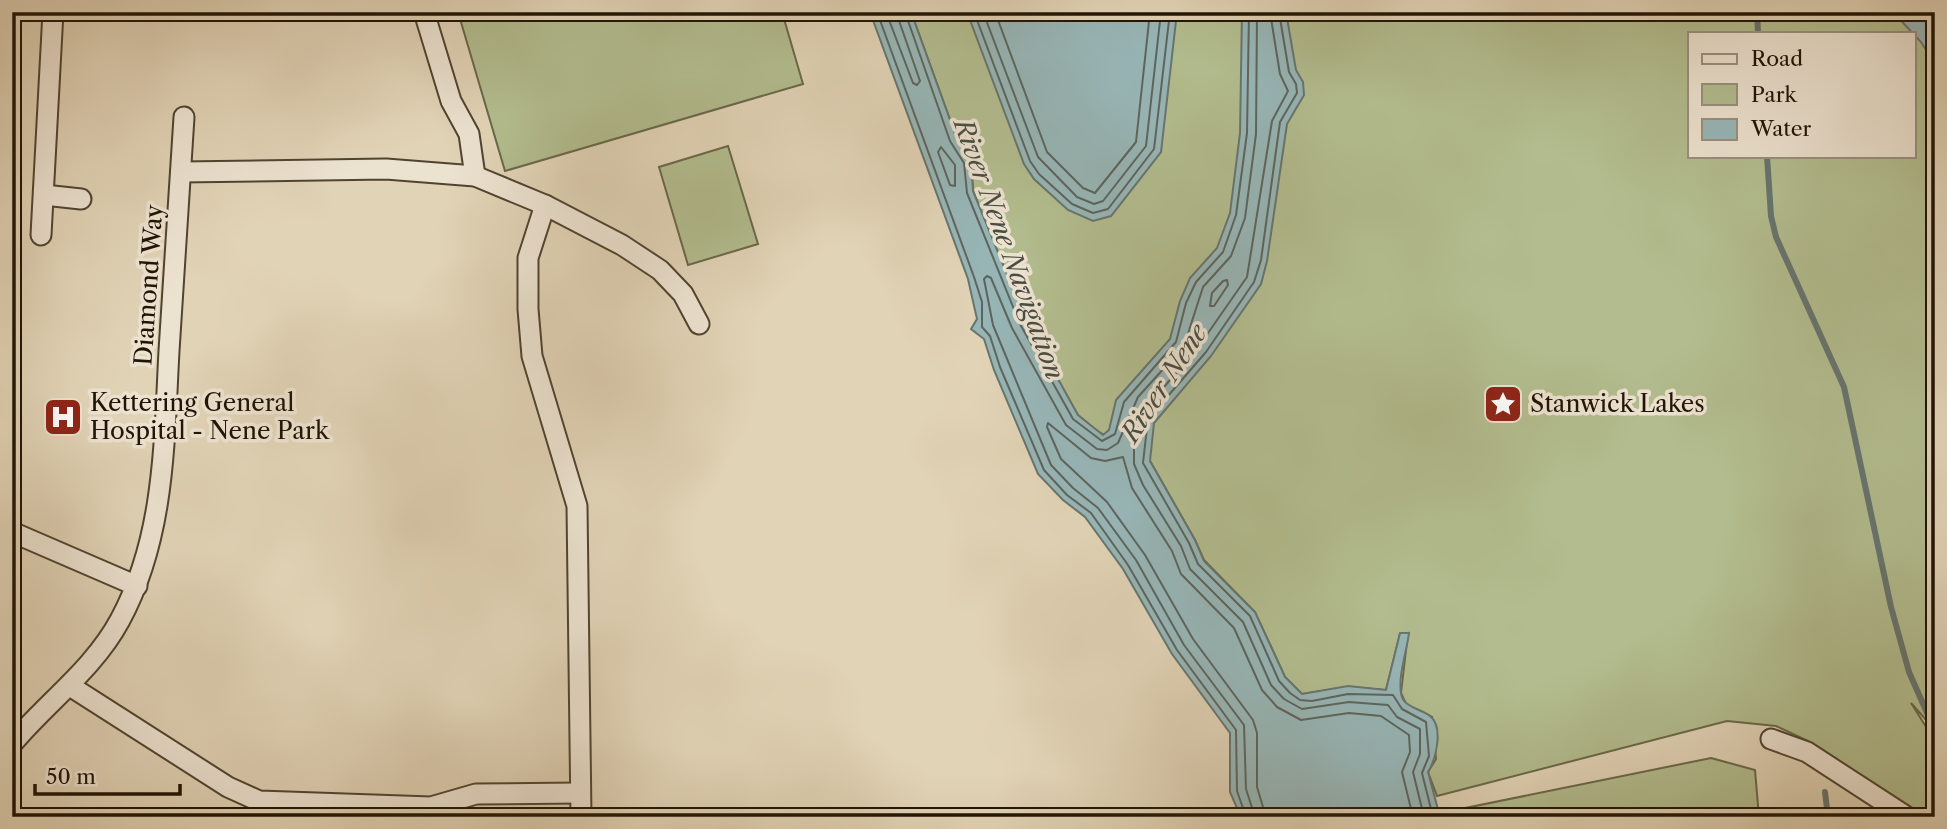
<svg xmlns="http://www.w3.org/2000/svg" width="1947" height="829" font-family="'Libre Caslon Text',serif">
  <style>
    .green { fill: #b2bc8e; stroke: #696849; stroke-width: 2; fill-rule: evenodd }
    .water { fill: #97b6b7; stroke: #67756f; stroke-width: 2 }
    .lines { fill: none; stroke-linecap: round; stroke-linejoin: round }
    .shore { stroke: #5c655e; stroke-width: 2 }
    .stream { stroke: #67756f; stroke-width: 6 }
    .minor-casing { stroke: #504430; stroke-width: 23 }
    .minor { stroke: #ece2d0; stroke-width: 19 }
    .labels { text-anchor: middle; stroke-width: 7; stroke-linejoin: round; paint-order: stroke }
    .street-label { font-size: 24px; fill: #201404; stroke: #ece2d0 }
    .poi-label { font-size: 24px; fill: #201404; stroke: #ece2d0; text-anchor: start }
    .water-label { font-size: 26px; font-style: italic; fill: #4a4d43; stroke: #ece2d0 }
  </style>
  <rect width="100%" height="100%" fill="#e1d3b6"/>
  <filter id="stains"><feTurbulence type="fractalNoise" baseFrequency=".00286" numOctaves="4"/><feColorMatrix values="0 0 0 0 .2 0 0 0 0 .09 0 0 0 0 .02 0 0 0 .5 -.17"/></filter>
  <radialGradient id="worn" r=".72"><stop offset=".6" stop-color="#630" stop-opacity="0"/><stop offset="1" stop-color="#630" stop-opacity=".3"/></radialGradient>
  <g class="green">
    <path d="M458,12H782L803,84L505,171Z"/>
    <path d="M911,12H1935V730L1911,703L1935,741V794L1921,814L1810,742L1776,726L1727,721L1437,796L1428,772L1436,759L1432,717L1406,704L1401,693L1408,633L1400,634L1386,690L1348,687L1302,694L1285,677L1255,612L1204,560L1195,540L1150,461L1094,429L1078,415L1065,393L1026,321L1003,265L973,191L971,160L957,139ZM1690,33H1914V156H1690Z"/>
    <path d="M728,146L758,244L688,265L659,167Z"/>
    <path d="M1711,758L1755,770L1759,817H1421Z"/>
  </g>
  <g class="water">
    <path d="M870,12H911L957,139L971,160L973,191L1026,321L1078,415L1103,435L1109,430L1116,400L1170,339L1180,301L1190,278L1217,248L1230,213L1240,133L1242,12H1286L1296,70L1303,82L1304,95L1287,124L1267,261L1261,284L1211,356L1154,423L1150,461L1195,540L1204,561L1255,612L1285,677L1302,694L1348,686L1386,690L1400,633H1409C1407,650 1398,676 1401,693C1403,708 1420,708 1430,716C1444,727 1436,759 1428,772L1440,817L1240,815L1230,792V733L1172,654L1123,569L1085,517L1063,500L1038,474L994,370L984,339L971,329L977,319L968,279Z"/>
    <path d="M967,12H1177L1161,152L1111,216L1093,221L1068,210L1034,179L1024,164Z"/>
    <path d="M1893,12H1935V64L1921,42Z"/>
  </g>
  <g class="lines">
    <g class="shore">
      <path d="M877,12L974,277L982,302V327L990,336L1000,367L1044,470L1067,495L1091,513L1128,565L1177,650L1236,730L1237,791L1246,817"/>
      <path d="M886,12L913,83L917,85L920,81L896,12"/>
      <path d="M905,12L950,141L964,163L967,193L1020,324L1073,419L1102,441L1115,434L1124,402L1176,342L1186,303L1196,282L1223,252L1236,215L1247,133L1249,12"/>
      <path d="M974,12L1030,161L1039,174L1072,204L1093,213L1108,209L1154,149L1170,12"/>
      <path d="M983,12L1038,157L1077,197L1094,204L1103,201L1146,146L1161,12"/>
      <path d="M995,12L1047,152L1083,188L1095,193L1136,142L1150,12"/>
      <path d="M1270,12L1280,74L1288,91L1272,121L1247,277L1199,346L1140,415L1134,444V464L1143,485L1181,546L1190,569L1243,622L1271,685L1284,699L1302,709L1349,702L1388,705L1397,717L1420,729V754L1413,772L1424,817"/>
      <path d="M1279,12L1289,72L1296,84L1297,93L1280,122L1261,260L1254,282L1206,352L1148,419L1143,463L1189,543L1198,564L1250,616L1279,681L1290,693L1300,700L1312,701L1348,694L1393,695L1402,709L1426,722L1429,756L1422,773L1433,817"/>
      <path d="M941,147L955,165V186L950,185L938,152Z"/>
      <path d="M1223,281L1227,280L1228,285L1214,306H1210L1212,293Z"/>
      <path d="M1255,817L1246,789L1244,725L1184,645L1136,560L1098,508L1073,488L1051,465L993,325L984,279L987,276L991,278L1012,328L1066,425L1097,449L1107,450L1118,443L1138,397L1184,346L1203,287L1231,256L1245,218L1256,134L1257,12"/>
      <path d="M1266,817L1257,787V733L1253,720L1193,639L1145,555L1107,502L1061,459L1047,427L1048,423L1091,458L1105,461L1123,457L1132,488L1172,551L1181,574L1234,628L1262,690L1277,707L1301,720L1349,713L1381,716L1409,735L1410,752L1402,772L1413,817"/>
    </g>
    <g class="stream">
      <path d="M1757,12L1758,33"/>
      <path d="M1767,156L1771,216L1776,237L1844,387L1891,607L1909,672L1935,731"/>
      <path d="M1825,792L1828,817"/>
    </g>
    <defs>
      <g id="minor">
        <path d="M424,12L451,101L469,134L475,176"/>
        <path d="M181,172L386,169L475,176L545,205L622,245L660,270L683,294L699,324"/>
        <path d="M44,195L81,199"/>
        <path d="M545,205L528,258V309L532,356L577,506L581,817"/>
        <path d="M41,235L53,12"/>
        <path d="M12,532L137,586"/>
        <path d="M70,686L228,787L259,801L431,807L476,794L579,793"/>
        <path d="M1771,739L1807,752L1907,817"/>
        <path d="M12,744C47,702 93,670 120,620C165,537 164,443 169,351C174,273 179,195 184,117"/>
      </g>
    </defs>
    <use href="#minor" class="minor-casing"/>
    <use href="#minor" class="minor"/>
  </g>
  <defs>
    <symbol id="sight-square" viewBox="-11 -11 22 22"><rect x="-9" y="-9" width="18" height="18" rx="4" fill="#8f2418" stroke="#ece2d0"/><path d="M0-6L1.8-2.2L6-1.7L2.9 1.2L3.7 5.4L0 3.3L-3.7 5.4L-2.9 1.2L-6-1.7L-1.8-2.2Z" fill="#fff"/></symbol>
    <symbol id="hospital-square" viewBox="-11 -11 22 22"><rect x="-9" y="-9" width="18" height="18" rx="4" fill="#8f2418" stroke="#ece2d0"/><path d="M-5-5h3v3.5h4V-5h3V5h-3V1.5h-4V5h-3Z" fill="#fff"/></symbol>
  </defs>
  <g fill-rule="evenodd">
    <use href="#sight-square" x="1481" y="382" width="44" height="44"/>
    <use href="#hospital-square" x="41" y="395" width="44" height="44"/>
  </g>
  <g class="labels">
    <g class="street-label">
      <text transform="translate(149 285) rotate(-86)" y="8">Diamond Way</text>
    </g>
    <g class="poi-label">
      <text x="90" y="411">Kettering General<tspan x="90" dy="28">Hospital - Nene Park</tspan></text>
      <text x="1530" y="412">Stanwick Lakes</text>
    </g>
    <g class="water-label">
      <text transform="translate(1009 249) rotate(70)" y="9">River Nene Navigation</text>
      <text transform="translate(1164 383) rotate(-57)" y="9">River Nene</text>
    </g>
  </g>
  <rect width="1947" height="829" fill="none" stroke="#e1d3b6" stroke-width="42"/>
  <rect x="14" y="14" width="1919" height="801" fill="none" stroke="#201404" stroke-width="3.5"/>
  <rect x="21" y="21" width="1905" height="787" fill="none" stroke="#201404" stroke-width="2"/>
  <rect x="1688" y="32" width="228" height="126" fill="#ece2d0" stroke="#9a907e" stroke-width="2"/>
  <rect x="1702" y="54" width="35" height="10" fill="#ece2d0" stroke="#9a907e" stroke-width="2"/>
  <text x="1751" y="66" font-size="21" fill="#201404">Road</text>
  <rect x="1702" y="84" width="35" height="21" fill="#b2bc8e" stroke="#9a907e" stroke-width="2"/>
  <text x="1751" y="102" font-size="21" fill="#201404">Park</text>
  <rect x="1702" y="119" width="35" height="21" fill="#97b6b7" stroke="#9a907e" stroke-width="2"/>
  <text x="1751" y="136" font-size="21" fill="#201404">Water</text>
  <path d="M35 784v10h145v-10" fill="none" stroke="#201404" stroke-width="3.5"/>
  <text x="46" y="784" font-size="21" fill="#201404" stroke="#ece2d0" stroke-width="5" paint-order="stroke">50 m</text>
  <rect width="100%" height="100%" filter="url(#stains)"/>
  <rect width="100%" height="100%" fill="url(#worn)"/>
</svg>
